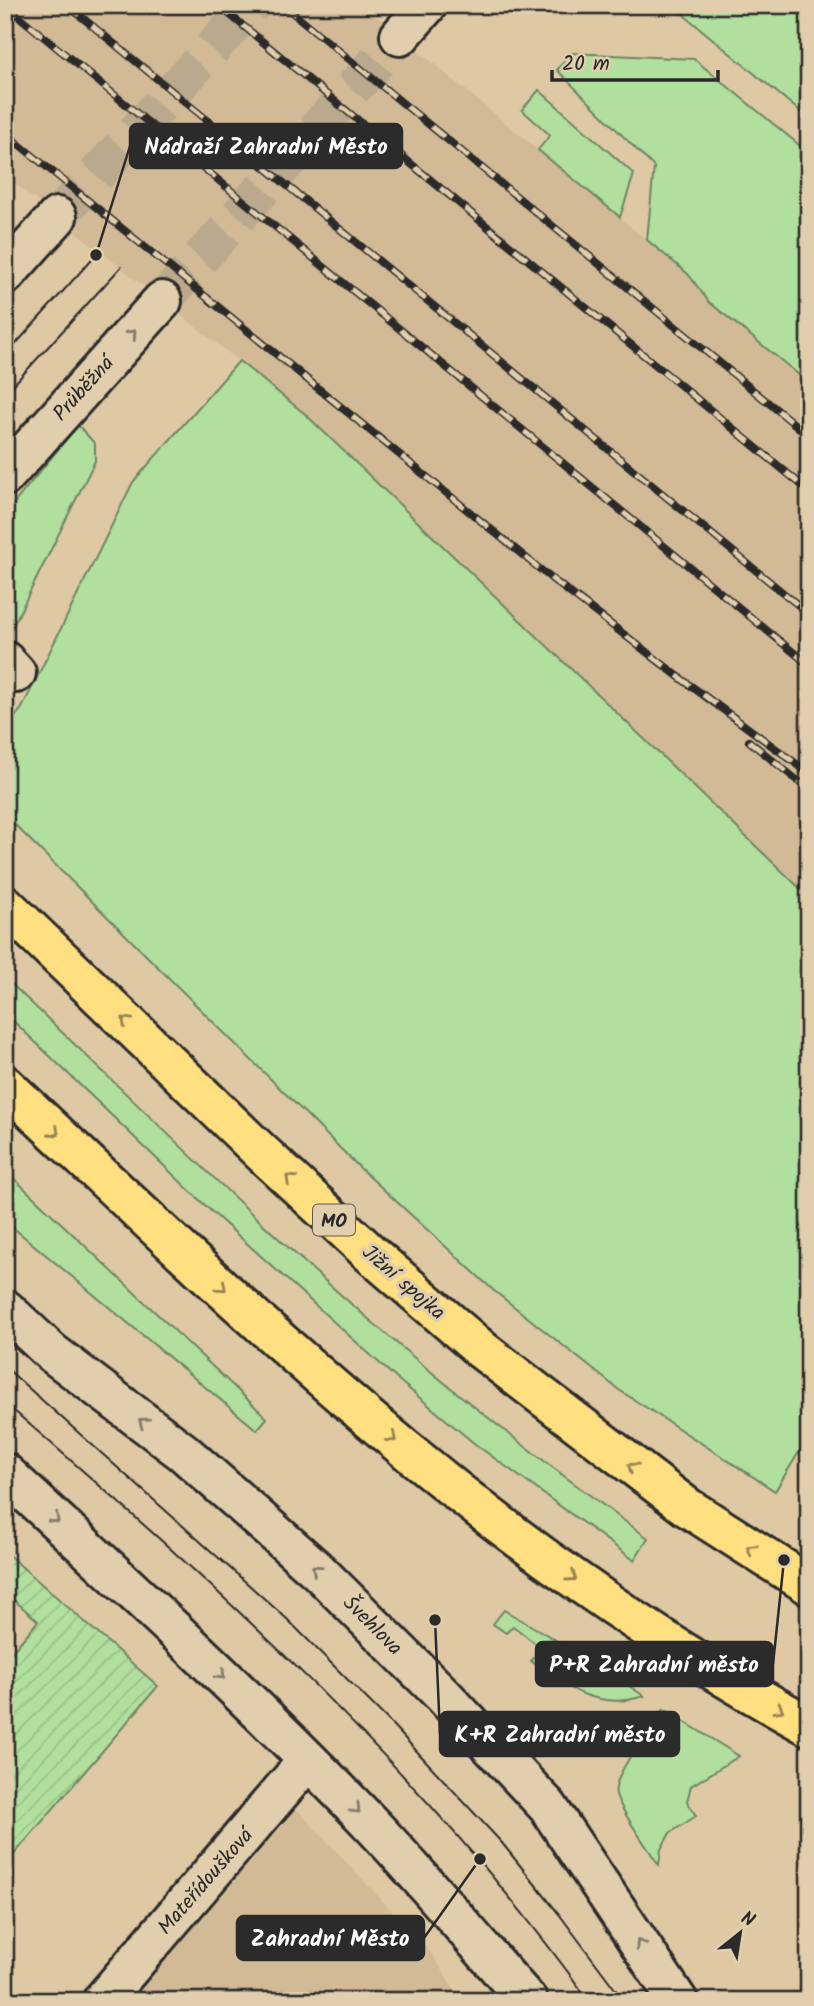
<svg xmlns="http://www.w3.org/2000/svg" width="814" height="2006" font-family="Kalam,sans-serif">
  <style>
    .built { fill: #d3ba97 }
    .green { fill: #b1df9e; stroke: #6e8564; stroke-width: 2 }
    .garden { fill: url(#garden-furrows); stroke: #6e8564; stroke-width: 2 }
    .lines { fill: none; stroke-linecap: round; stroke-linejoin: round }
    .secondary-tunnel { stroke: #bba98d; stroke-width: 38; stroke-dasharray: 38 19; stroke-linecap: butt }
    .street-casing { stroke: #2b2b2b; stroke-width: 44 }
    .secondary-casing { stroke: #2b2b2b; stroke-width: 44 }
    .highway-casing { stroke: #2b2b2b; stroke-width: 44 }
    .street { stroke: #e1ceac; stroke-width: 38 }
    .secondary { stroke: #e1ceac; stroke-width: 38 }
    .highway { stroke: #ffdf80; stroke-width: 38 }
    .tram { stroke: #2b2b2b; stroke-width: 2 }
    .rail-casing { stroke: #2b2b2b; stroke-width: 8 }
    .rail { stroke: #e1ceac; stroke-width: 5; stroke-dasharray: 16; stroke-linecap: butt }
    .oneway { stroke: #867c6c }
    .oneway2 { stroke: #958556 }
    .labels { text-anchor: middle; stroke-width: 7; stroke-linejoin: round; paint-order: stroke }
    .shield { fill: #e1ceac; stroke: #625c52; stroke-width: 2 }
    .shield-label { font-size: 19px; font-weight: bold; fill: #2b2b2b }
    .street-label { font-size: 21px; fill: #2b2b2b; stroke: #e1ceac }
    .leader { fill: none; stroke: #2b2b2b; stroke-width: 2.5 }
    .callout-dot { fill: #2b2b2b; stroke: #e1ceac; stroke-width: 2.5 }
    .callout { fill: #2b2b2b; stroke: #2b2b2b; stroke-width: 2.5 }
    .callout-label { font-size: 23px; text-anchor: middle; font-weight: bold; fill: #fff }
  </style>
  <defs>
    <pattern id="garden-furrows" width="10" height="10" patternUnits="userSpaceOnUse" patternTransform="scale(1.75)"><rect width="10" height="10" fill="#b1df9e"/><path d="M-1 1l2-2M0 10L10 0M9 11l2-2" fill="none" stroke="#98c088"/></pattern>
  </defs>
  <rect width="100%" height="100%" fill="#dfc9a5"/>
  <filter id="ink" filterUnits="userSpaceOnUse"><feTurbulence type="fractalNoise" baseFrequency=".0143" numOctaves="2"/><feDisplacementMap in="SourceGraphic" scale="14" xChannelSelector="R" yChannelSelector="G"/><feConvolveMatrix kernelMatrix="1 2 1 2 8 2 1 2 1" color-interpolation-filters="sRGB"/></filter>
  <g filter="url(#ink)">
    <g class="built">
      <path d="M5,5H363L688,274L709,302L809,383V897L304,413L5,176Z"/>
      <path d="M297,1809L432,1954L462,2001H129Z"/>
    </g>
    <g class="green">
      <path d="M678,5H809V119L684,15Z"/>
      <path d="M571,53L694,59L809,153V383L709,302L688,274L647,240L654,167L557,70Z"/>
      <path d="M539,90L634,174L620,217L538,150L550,135L522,110Z"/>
      <path d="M239,361L304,413L809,897V1436L775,1491L619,1390L493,1290L360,1168L5,815V730L22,708L133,482Z"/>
      <path d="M78,425L95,444V461L10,632L5,630V514Z"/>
      <path d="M5,978C145,1110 280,1248 429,1370C500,1429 574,1484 648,1538L634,1560L475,1444L396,1378L211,1211L5,1013Z"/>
      <path d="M5,1170L267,1418L257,1430L5,1221Z"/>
      <path d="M504,1610L587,1658L644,1696C598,1711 567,1688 531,1661L541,1648L513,1626L506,1633L493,1624Z"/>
      <path d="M664,1709L739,1756L691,1786L687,1801L696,1816L670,1833L661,1849L659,1865C649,1850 619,1809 616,1794C611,1776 653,1725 664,1709Z"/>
    </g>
    <path class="garden" d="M5,1552L158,1686L5,1865V1660L38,1621L5,1592Z"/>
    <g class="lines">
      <g class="secondary-tunnel">
        <path d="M57,217L252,5"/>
        <path d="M162,301L400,36"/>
      </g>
      <defs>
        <g id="street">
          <path d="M5,661L16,673"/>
          <path d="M102,2001L308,1760"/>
        </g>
        <g id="secondary">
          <path d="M400,36L427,5"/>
          <path d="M5,275L57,217"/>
          <path d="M5,476L162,301"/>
          <path d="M5,1309L51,1352L183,1452L318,1571L442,1694L548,1807L678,2001"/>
          <path d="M5,1473C130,1588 255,1703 373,1826C426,1882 476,1943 528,2001"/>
        </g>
        <g id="highway">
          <path d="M5,905L261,1152L372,1255L482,1350L687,1507L809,1585"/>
          <path d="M5,1085C136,1208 266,1334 404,1448C530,1553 665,1647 809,1726"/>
        </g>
      </defs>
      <use href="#street" class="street-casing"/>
      <use href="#secondary" class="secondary-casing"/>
      <use href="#highway" class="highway-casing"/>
      <use href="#street" class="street"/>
      <use href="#secondary" class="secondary"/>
      <use href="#highway" class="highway"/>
      <g class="tram">
        <path d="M5,356L100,250"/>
        <path d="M5,394L121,267"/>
        <path d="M5,1367L287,1619L385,1717L502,1843L559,1914L624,2001"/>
        <path d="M5,1403C216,1586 426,1773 589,2001"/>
      </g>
      <defs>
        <g id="rail">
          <path d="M5,5L809,665"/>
          <path d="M67,5L809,614"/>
          <path d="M218,5L809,491"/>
          <path d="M283,5L809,436"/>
          <path d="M5,133L552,579L683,680L809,773"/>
          <path d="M749,741L809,790"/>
        </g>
      </defs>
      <use href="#rail" class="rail-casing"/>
      <use href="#rail" class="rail"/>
    </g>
    <defs><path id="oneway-chevron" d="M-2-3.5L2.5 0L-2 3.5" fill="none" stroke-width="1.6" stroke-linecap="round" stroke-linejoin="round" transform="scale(1.75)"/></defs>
    <g class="oneway">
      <use href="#oneway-chevron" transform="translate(132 334) rotate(-48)"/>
      <use href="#oneway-chevron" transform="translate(143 1422) rotate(-143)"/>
      <use href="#oneway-chevron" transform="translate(55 1519) rotate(43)"/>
      <use href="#oneway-chevron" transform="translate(316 1569) rotate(-137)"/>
      <use href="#oneway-chevron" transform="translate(221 1675) rotate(45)"/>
      <use href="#oneway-chevron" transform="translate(356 1809) rotate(45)"/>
      <use href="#oneway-chevron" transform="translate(640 1944) rotate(-124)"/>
    </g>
    <g class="oneway2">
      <use href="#oneway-chevron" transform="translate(126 1021) rotate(-136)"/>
      <use href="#oneway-chevron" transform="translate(55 1132) rotate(43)"/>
      <use href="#oneway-chevron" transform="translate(290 1179) rotate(-137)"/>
      <use href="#oneway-chevron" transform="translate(222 1287) rotate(42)"/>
      <use href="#oneway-chevron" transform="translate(392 1438) rotate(41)"/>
      <use href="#oneway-chevron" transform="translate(632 1467) rotate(-144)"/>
      <use href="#oneway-chevron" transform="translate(751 1549) rotate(-148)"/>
      <use href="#oneway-chevron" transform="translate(572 1577) rotate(35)"/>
      <use href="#oneway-chevron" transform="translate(779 1709) rotate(30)"/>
    </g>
  </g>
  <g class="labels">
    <rect class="shield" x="313" y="1204.5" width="42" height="31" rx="5"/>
    <g class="shield-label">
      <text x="334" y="1227">MO</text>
    </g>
    <g class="street-label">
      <text transform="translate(83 388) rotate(-48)" y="7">Průběžná</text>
      <text transform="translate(404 1282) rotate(41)" y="7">Jižní spojka</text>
      <text transform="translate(373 1625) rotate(45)" y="7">Švehlova</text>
      <text transform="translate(205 1881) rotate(-49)" y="7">Mateřídoušková</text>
    </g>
  </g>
  <path class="leader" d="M96 255L130 146M784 1560L773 1664M435 1620L440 1734M480 1859L424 1938"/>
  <g class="callout-dot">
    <circle cx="96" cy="255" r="7"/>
    <circle cx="784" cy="1560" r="7"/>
    <circle cx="435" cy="1620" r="7"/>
    <circle cx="480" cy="1859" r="7"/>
  </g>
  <g class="callout">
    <rect x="130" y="124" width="272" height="44" rx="7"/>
    <rect x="536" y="1642" width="237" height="44" rx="7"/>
    <rect x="440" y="1712" width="239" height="44" rx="7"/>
    <rect x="237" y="1916" width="187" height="44" rx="7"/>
  </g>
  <g class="callout-label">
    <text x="266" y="154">Nádraží Zahradní Město</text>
    <text x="654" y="1672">P+R Zahradní město</text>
    <text x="560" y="1742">K+R Zahradní město</text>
    <text x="330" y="1946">Zahradní Město</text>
  </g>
  <rect width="814" height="2006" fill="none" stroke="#e1ceac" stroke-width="28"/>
  <rect x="14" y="14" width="786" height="1978" fill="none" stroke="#2b2b2b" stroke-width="2.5" filter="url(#ink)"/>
  <g transform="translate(740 1933) rotate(30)" stroke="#e1ceac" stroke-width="5" paint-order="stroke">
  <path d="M0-5L12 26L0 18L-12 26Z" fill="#2b2b2b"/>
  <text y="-10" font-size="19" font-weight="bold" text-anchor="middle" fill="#2b2b2b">N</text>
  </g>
  <path d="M552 70v10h166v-10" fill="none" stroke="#2b2b2b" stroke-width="3.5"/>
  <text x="562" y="70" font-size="21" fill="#2b2b2b" stroke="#e1ceac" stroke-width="5" paint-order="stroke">20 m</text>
</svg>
